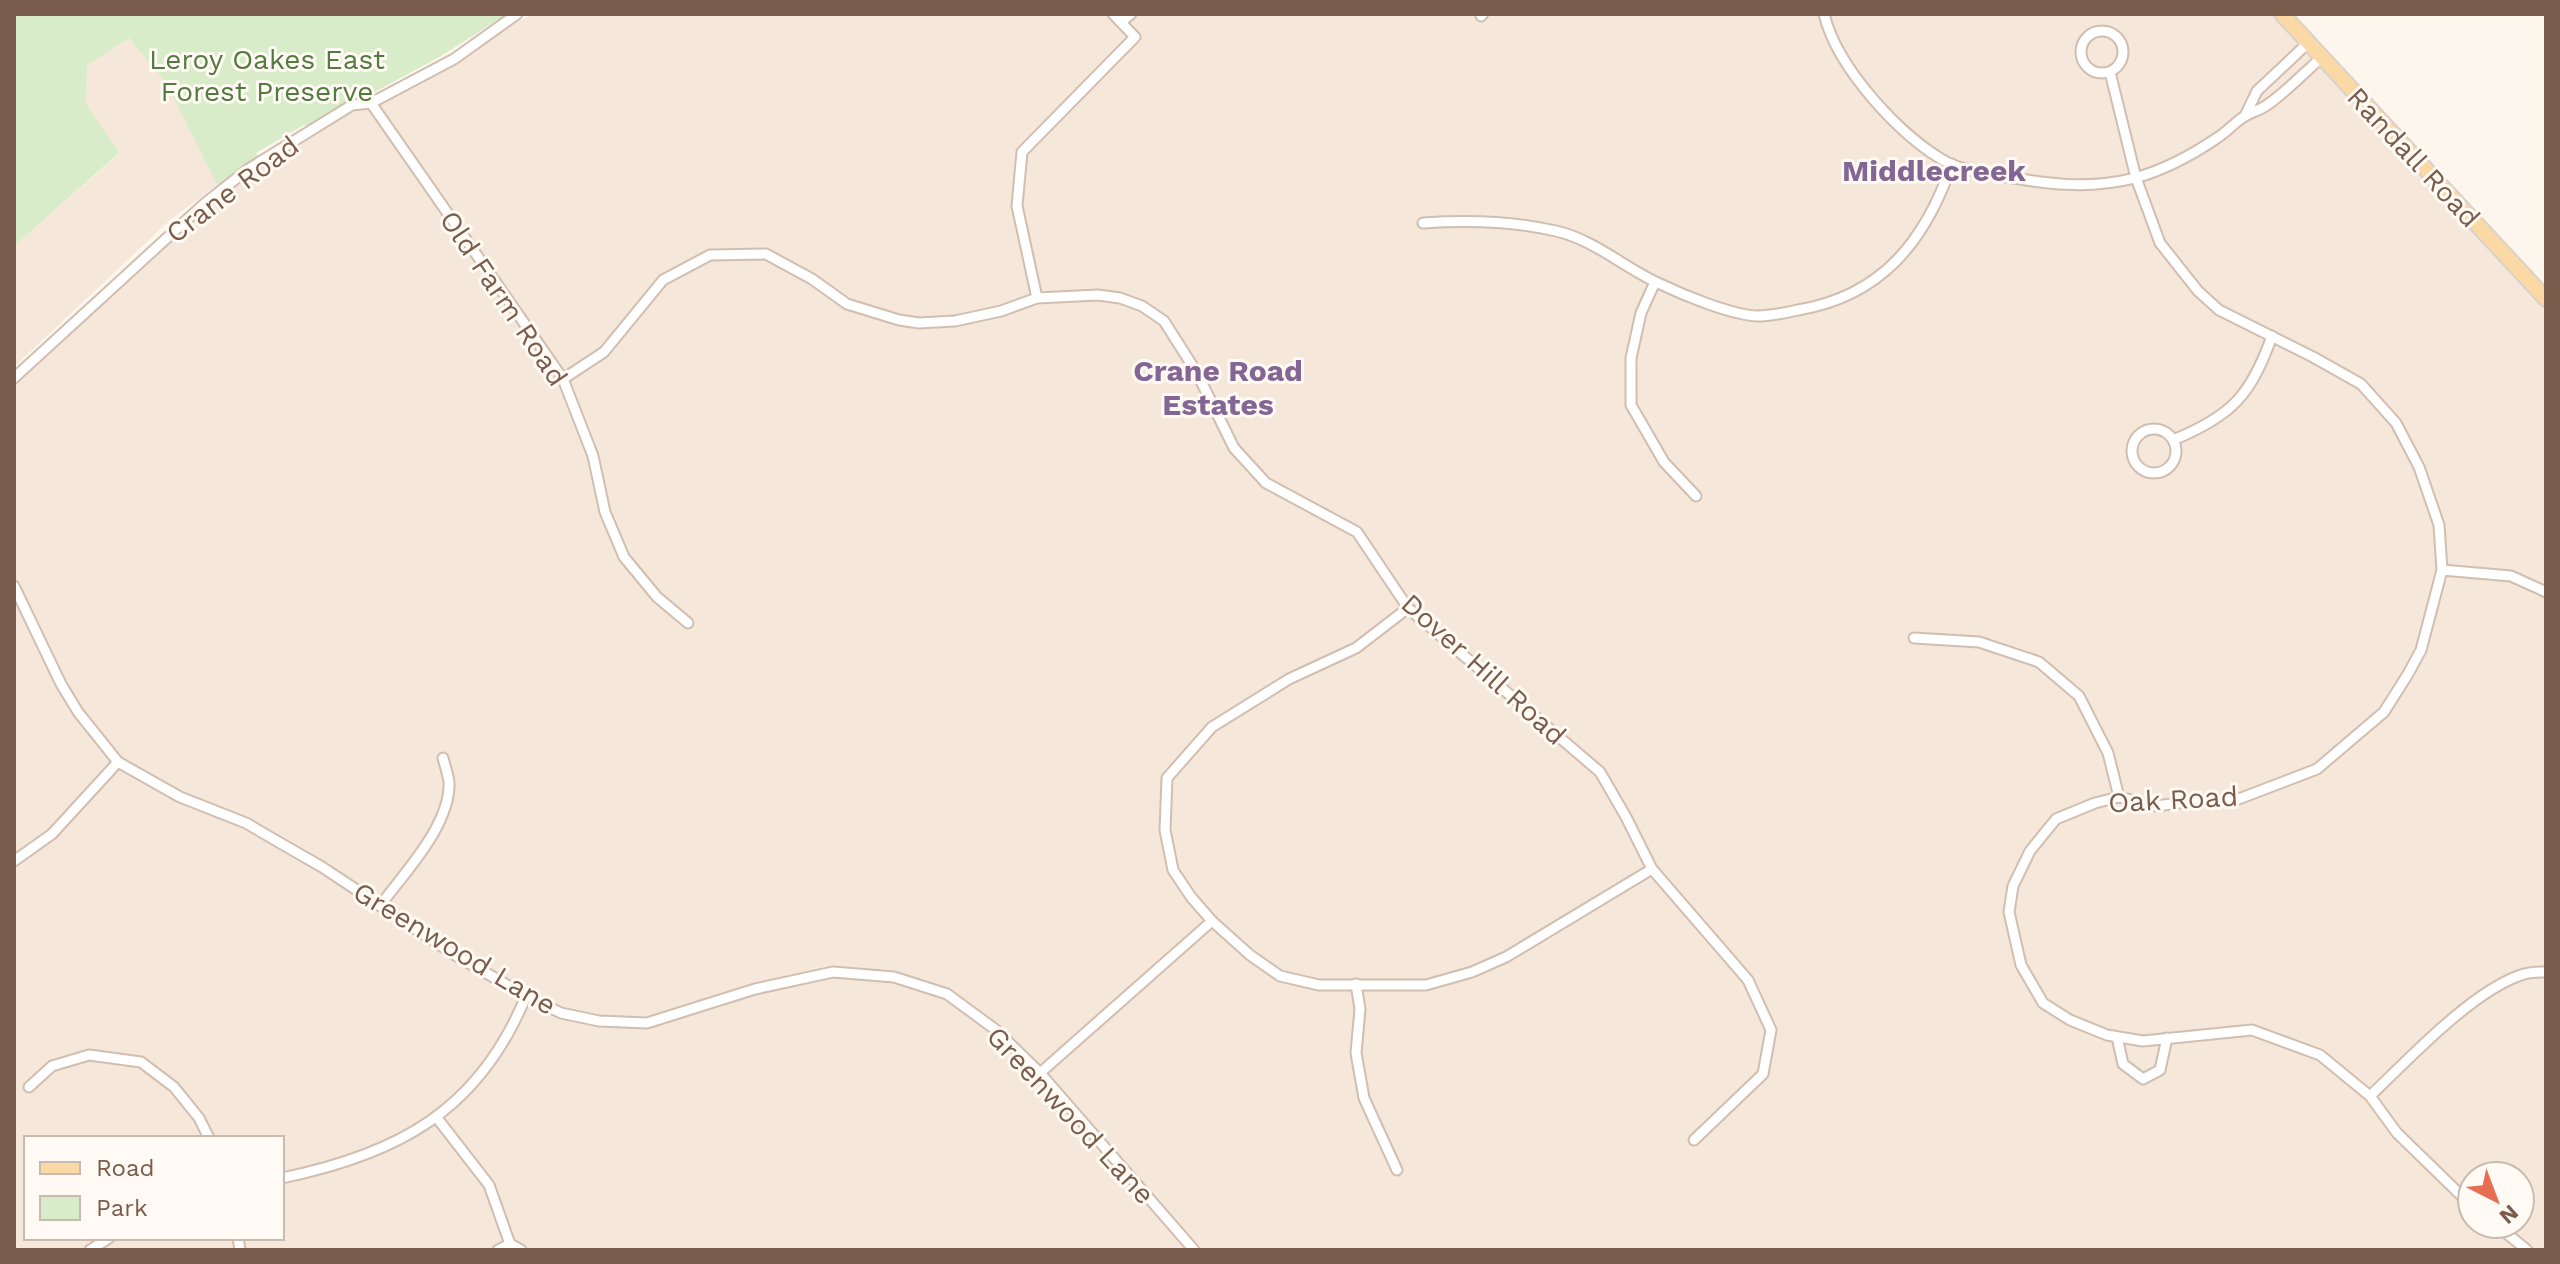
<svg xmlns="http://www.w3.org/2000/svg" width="2560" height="1264" font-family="'Work Sans',sans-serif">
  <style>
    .residential { fill: #f5e8da; fill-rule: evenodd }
    .green { fill: #d8ecc9 }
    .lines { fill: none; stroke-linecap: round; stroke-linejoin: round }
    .minor-casing { stroke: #d1beb0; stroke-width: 13 }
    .primary-casing { stroke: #dad1cd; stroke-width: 18 }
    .minor { stroke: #fff; stroke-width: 9 }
    .primary { stroke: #fbd9a5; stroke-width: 14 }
    .labels { text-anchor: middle; stroke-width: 6; stroke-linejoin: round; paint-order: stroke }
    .park-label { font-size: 28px; fill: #537a41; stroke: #fffaf3 }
    .street-label { font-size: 28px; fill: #7a5c4d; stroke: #fffaf3 }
    .neighbourhood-label { font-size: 30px; font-weight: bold; fill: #846695; stroke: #fffaf3 }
  </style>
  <rect width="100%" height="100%" fill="#fdf6ec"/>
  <g class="residential">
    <path d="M532,14H2272L2546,311V1250H14V383L204,206L363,105ZM26,1138H282V1238H26ZM2472,1176H2520V1224H2472Z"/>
    <path d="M129,38L166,83L217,185L171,219L14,367V246L119,154L86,103L87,66Z"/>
  </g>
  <path class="green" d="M14,14H507L441,56L310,127L304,125L256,153L258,156L217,185L166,83L129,38L87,66L86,103L119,153L14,246Z"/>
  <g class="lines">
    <defs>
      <g id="minor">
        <path d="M1824,14C1837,68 1901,138 1950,164C1964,170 1982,173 1997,175C2045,184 2087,190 2135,178C2164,170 2192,155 2217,138C2227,132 2235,122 2245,116C2252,112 2260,110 2267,105C2286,92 2304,73 2322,57"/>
        <path d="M1481,16L1483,14"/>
        <path d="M1121,22L1131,14"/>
        <circle cx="2102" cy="52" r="21"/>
        <path d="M2110,72L2136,178L2160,243L2198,291L2219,310L2313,357L2361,384L2396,423L2419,467L2439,525L2442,570L2421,650L2408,674L2384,712L2317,769L2236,800H2202L2156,806L2119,797L2095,803L2056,819L2030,851L2013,886L2009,912L2021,965L2043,1003L2070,1020L2107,1035L2143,1041L2252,1030L2320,1055L2370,1096L2397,1133L2472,1206"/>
        <path d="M371,103L563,379L593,456L605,512L624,557L657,597L688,623"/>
        <path d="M2245,116L2257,91L2308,43"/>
        <path d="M1423,223C1467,220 1513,221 1556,231C1595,240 1623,267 1658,283C1683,295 1729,314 1756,316C1769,316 1785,313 1798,310C1882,296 1925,241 1952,164"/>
        <path d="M1655,282L1641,313L1631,358V405L1664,462L1696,496"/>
        <path d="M1037,298L1017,206L1022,152L1135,37L1113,14"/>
        <path d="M14,378L204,204L247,170L352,105L371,103L454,59L517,14"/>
        <path d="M563,379L604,352L663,280L710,255L766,254L812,279L847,304L899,320L919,323L955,321L1001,311L1037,298L1098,295L1120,298L1142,306L1164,321L1197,373L1234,448L1266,483L1357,532L1408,608L1600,772L1626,817L1652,869L1748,980L1771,1030L1763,1074L1694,1140"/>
        <circle cx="2154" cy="451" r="22"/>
        <path d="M2173,440C2232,416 2251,395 2272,336"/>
        <path d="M2442,570L2511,576L2546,592"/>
        <path d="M14,586L61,684L78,712L118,762L180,797L246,823L282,844L322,867L455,955L526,996L561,1013L599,1021L647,1023L755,989L833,972L894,977L947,994L996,1030L1040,1073L1194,1250"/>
        <path d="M1408,608L1356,648L1289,679L1212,727L1167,778L1165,830L1173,870L1191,897L1212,921L1250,955L1280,976L1319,985H1426L1472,972L1506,957L1652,869"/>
        <path d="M1914,638L1979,642L2039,662L2079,696L2108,753L2119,797"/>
        <path d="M14,861L52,834L118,762"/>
        <path d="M380,906C404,873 451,825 449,782C448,774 445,766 443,758"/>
        <path d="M1356,984L1360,1009L1356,1053L1364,1098L1397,1170"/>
        <path d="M2117,1037L2123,1064L2143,1079L2160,1070L2167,1038"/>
        <path d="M1040,1073L1212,921"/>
        <path d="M29,1087L52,1066L89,1055L141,1062L174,1087L199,1118L209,1138"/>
        <path d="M2370,1096C2409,1059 2471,992 2521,975C2529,972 2538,972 2546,972"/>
        <path d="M437,1118L489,1185L510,1244"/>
        <path d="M282,1178C398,1154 479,1111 526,996"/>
        <path d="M2495,1224L2527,1250"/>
        <path d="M238,1238L240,1250"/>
        <path d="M90,1250L109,1238"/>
        <path d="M498,1250L510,1244L521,1250"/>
      </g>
      <path id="primary" d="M2282,14L2546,299"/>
    </defs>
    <use href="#minor" class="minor-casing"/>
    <use href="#primary" class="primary-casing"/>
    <use href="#minor" class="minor"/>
    <use href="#primary" class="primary"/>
  </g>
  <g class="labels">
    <g class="park-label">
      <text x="267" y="69">Leroy Oakes East<tspan x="267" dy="32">Forest Preserve</tspan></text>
    </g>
    <g class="street-label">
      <text transform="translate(2414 157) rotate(47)" y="10">Randall Road</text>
      <text transform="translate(232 189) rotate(-37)" y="10">Crane Road</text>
      <text transform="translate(504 298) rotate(56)" y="10">Old Farm Road</text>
      <text transform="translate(1484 669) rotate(42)" y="10">Dover Hill Road</text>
      <text transform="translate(2173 799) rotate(-3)" y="10">Oak Road</text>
      <text transform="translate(455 948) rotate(31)" y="10">Greenwood Lane</text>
      <text transform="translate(1071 1115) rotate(47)" y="10">Greenwood Lane</text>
    </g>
    <g class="neighbourhood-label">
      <text x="1934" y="181">Middlecreek</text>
      <text x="1218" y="381">Crane Road<tspan x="1218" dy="34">Estates</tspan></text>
    </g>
  </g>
  <rect width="2560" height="1264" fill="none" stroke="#7a5c4d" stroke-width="32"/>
  <rect x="24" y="1136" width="260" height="104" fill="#fffaf3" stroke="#cabbb1" stroke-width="2"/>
  <rect x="40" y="1162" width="40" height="12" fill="#fbd9a5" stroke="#cabbb1" stroke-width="2"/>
  <text x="96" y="1176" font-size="24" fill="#7a5c4d">Road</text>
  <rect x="40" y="1196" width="40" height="24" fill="#d8ecc9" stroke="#cabbb1" stroke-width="2"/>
  <text x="96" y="1216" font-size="24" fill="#7a5c4d">Park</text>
  <g transform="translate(2496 1200) rotate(138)"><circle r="38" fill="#fffaf3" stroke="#cabbb1" stroke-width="2"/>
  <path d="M0-6L14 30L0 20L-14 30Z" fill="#e76f51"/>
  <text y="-12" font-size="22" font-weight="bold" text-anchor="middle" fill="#7a5c4d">N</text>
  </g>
</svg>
